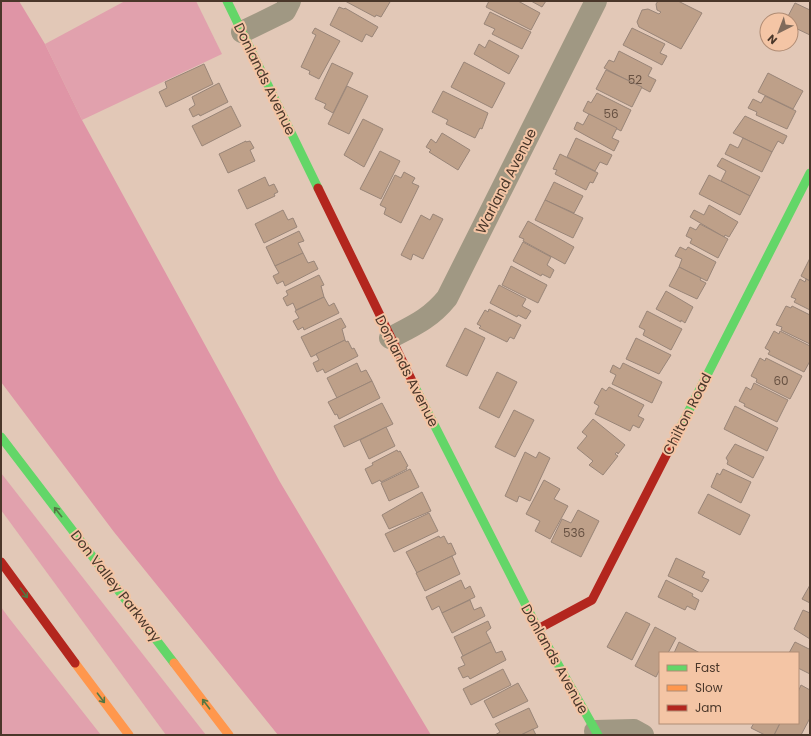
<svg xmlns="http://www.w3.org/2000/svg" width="811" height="736" font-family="Poppins,sans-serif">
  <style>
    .green { fill: #e1a1ad }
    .forest { fill: #df95a6 }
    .building { fill: #bea089; stroke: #998578 }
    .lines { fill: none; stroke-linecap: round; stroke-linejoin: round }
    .street { stroke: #a09883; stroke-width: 22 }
    .fast { stroke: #63d668; stroke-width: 9 }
    .slow { stroke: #ff974d; stroke-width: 9 }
    .jam { stroke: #b3261e; stroke-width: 9 }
    .oneway { stroke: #547743 }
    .labels { text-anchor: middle; stroke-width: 4; stroke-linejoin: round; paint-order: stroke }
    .number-label { font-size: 12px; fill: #675142 }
    .street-label { font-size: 14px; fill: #4a372a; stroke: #f4c5a5 }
  </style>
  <rect width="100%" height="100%" fill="#e2c8b7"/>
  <g class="green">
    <path d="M125,1H196L222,54L82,120L45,44Z"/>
    <path d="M1,473L206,735H166L1,510Z"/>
    <path d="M1,607L9,618L101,735H1Z"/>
  </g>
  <path class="forest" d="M1,1H19L45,44L82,120L280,482L431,735H278L114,532L1,382Z"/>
  <g class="building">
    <path d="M345,1H388L390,2L381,17L376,15L375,17Z"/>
    <path d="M489,1H518L540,13L531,30L486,7Z"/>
    <path d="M531,1H546L542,7Z"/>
    <path d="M658,1H678L702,13L681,49L639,27L637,22L642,10L648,9L659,14L661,12L657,10L656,4Z"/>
    <path d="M795,3L810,10V35L791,26V20H786Z"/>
    <path d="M339,7L344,9L345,8L378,27L372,37L366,34L362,42L330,25Z"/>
    <path d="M490,12L531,32L522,49L492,34L495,29L484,24Z"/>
    <path d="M315,28L340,41L319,79L309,74L310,71L301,67L316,35L312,33Z"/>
    <path d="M632,28L665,44L660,53L667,56L662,65L623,45Z"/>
    <path d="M489,40L519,56L509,74L474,54L479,44L485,48Z"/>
    <path d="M619,51L652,68L648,76L656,80L650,92L604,68L609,60L614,62Z"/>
    <path d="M464,62L505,83L492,108L451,87Z"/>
    <path d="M332,63L353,73L333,113L324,108L326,104L315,99Z"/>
    <path d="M204,64L213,84L166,107L159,92L167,88L165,82Z"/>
    <path d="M606,70L642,87L632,107L596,89Z"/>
    <path d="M768,73L803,91L793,109L758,92Z"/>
    <path d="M219,83L228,102L200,116L199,114L193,117L189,109L195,105L192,97Z"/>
    <path d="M347,86L368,96L349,134L328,124Z"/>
    <path d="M443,91L488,113L482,129L480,128L475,138L446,124L448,120L432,112Z"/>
    <path d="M597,93L631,110L621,131L583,111L588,101L591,103Z"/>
    <path d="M765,96L796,111L787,129L756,115L757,112L748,108L753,99L761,103Z"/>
    <path d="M231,106L241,126L202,146L192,126Z"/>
    <path d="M589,114L617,128L612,138L619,141L614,151L574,129L577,122L583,125Z"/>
    <path d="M745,116L787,136L783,144L778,141L772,152L733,133Z"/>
    <path d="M363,119L383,129L364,167L344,155Z"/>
    <path d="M442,133L470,150L458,170L429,152L431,150L426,147L431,139L436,143Z"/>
    <path d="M576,138L612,155L607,165L600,162L595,171L567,157Z"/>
    <path d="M743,138L772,152L762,172L725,154L730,144L738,148Z"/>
    <path d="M246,141V142L250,141L254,148L250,150L255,161L228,173L219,154Z"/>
    <path d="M380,151L400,161L381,199L360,189Z"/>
    <path d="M560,154L598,173L593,183L590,182L586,190L555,174L557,170L553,169Z"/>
    <path d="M722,158L760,177L750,196L721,181L726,171L717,166Z"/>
    <path d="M404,172L415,178L412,183L419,186L401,223L384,214L386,208L380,205L395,175L401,178Z"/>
    <path d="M709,175L750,196L740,215L699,194Z"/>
    <path d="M265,177L269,186L274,184L278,192L274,194L275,196L247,209L238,190Z"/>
    <path d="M554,182L583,196L574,213L545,200Z"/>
    <path d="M545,200L583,218L573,238L535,220Z"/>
    <path d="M709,205L738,222L729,237L725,235L724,237L690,217L694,210L704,215Z"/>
    <path d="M283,210L288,220L293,218L297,227L264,243L255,224Z"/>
    <path d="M433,214L443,219L423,259L413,254L411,260L401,255L421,215L430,220Z"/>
    <path d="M528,221L574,247L565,264L523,241L524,239L519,237Z"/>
    <path d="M700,224L728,239L718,258L690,243L692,239L686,236L690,227L696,230Z"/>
    <path d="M299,231L304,241L298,243L303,253L275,266L266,247Z"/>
    <path d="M523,242L551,257L547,265L554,270L550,278L542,274L541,276L513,261Z"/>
    <path d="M680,247L686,250L688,247L716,262L707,281L679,267L682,259L675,256Z"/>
    <path d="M303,253L308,263L314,261L318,269L285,286L283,281L277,284L273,276L279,273L275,266Z"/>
    <path d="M810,258V281L801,276Z"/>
    <path d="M511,266L547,285L538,303L502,285Z"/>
    <path d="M679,267L701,278L700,280L706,283L697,299L669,286Z"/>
    <path d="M319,275L324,285L321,286L324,297L296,310L293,303L287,306L283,298L288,295L286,291Z"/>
    <path d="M800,279L805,282L806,279L810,281V310L794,302L796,299L791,297Z"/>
    <path d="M499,285L526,299L522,306L531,311L526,319L518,315L517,317L490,303Z"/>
    <path d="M666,291L693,307L685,323L681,320V322L656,309Z"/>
    <path d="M324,297L329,306L334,303L339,313L304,330L303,327L298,330L293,321L299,318L295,311Z"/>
    <path d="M786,306L791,308L792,306L810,315V344L781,330L782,327L776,325Z"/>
    <path d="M489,309L521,325L514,339L510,337L507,342L479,328L481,326L477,324L485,310L488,312Z"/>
    <path d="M647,311L682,329L671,350L643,335L645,330L639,327Z"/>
    <path d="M341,318L346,327L342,329L345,340L311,357L301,337Z"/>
    <path d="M465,328L485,338L467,376L446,366Z"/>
    <path d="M774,331L779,334L780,331L810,346V361L804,372L768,354L770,351L765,348Z"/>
    <path d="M636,338L671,355L659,374L626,359Z"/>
    <path d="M345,340L346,342L348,341L352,349L354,348L358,356L325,373L323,369L317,372L313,363L319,360L316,354Z"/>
    <path d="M760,358L765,361L766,358L802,376L790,399L756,382L757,379L751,376Z"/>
    <path d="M357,363L361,372L366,370L372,381L337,398L327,378Z"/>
    <path d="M623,363L662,382L652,403L612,384L616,375L610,372L613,365L620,369Z"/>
    <path d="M497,372L517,382L499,418L479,408Z"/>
    <path d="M372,381L380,398L339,419L337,414L335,415L328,402Z"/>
    <path d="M754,383L788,400L777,422L744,406L745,404L739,401L746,387L751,390Z"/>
    <path d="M609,387L644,405L638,416L644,419L639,428L633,425L630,431L595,414L599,406L594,403L602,388L606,391Z"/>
    <path d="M382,403L393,424L344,447L334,426Z"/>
    <path d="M735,406L778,428L767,451L724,429Z"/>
    <path d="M514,410L534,420L515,457L495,447Z"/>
    <path d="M593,419L625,445L618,454L617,452L615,454L618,456L603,475L589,465L593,461L577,448L587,436L582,432Z"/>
    <path d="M386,427L395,446L369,459L360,440Z"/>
    <path d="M735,444L764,457L753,478L727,464L728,461L726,458Z"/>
    <path d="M397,450L398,452L400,451L408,466L406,467L407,469L381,482L380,480L372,484L365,469L373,465L372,463Z"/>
    <path d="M525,452L536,458L539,452L550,458L530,501L519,496L517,502L505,496Z"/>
    <path d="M410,469L419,487L389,501L381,483Z"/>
    <path d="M723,469L751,482L741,503L711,487L717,473L720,475Z"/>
    <path d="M544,480L560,489L554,499L568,506L550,539L535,531L540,521L526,514Z"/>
    <path d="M422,492L431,511L389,529L382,515Z"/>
    <path d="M708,494L750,515L740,535L698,513Z"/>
    <path d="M578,510L599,521L581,557L551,542L562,519L571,523Z"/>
    <path d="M429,513L438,531L394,552L385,534Z"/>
    <path d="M439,536L440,538L444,536L448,544L451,543L456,554L417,573L406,552Z"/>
    <path d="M452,556L460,574L425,591L416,573Z"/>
    <path d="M676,558L705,572L702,577L709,580L702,592L668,576Z"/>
    <path d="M461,580L465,589L470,586L475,597L442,613L439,606L432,610L426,597Z"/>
    <path d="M666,580L693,594L692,596L699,600L695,610L687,606L685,610L658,597Z"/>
    <path d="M810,585V603L802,599Z"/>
    <path d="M470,600L474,610L481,607L485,616L452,633L442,613Z"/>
    <path d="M803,610L810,613V639L794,629Z"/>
    <path d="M626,612L650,624L632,660L607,647Z"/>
    <path d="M488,621L491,628L486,632L491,642L463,656L454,637Z"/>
    <path d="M655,627L676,638L668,653H660V669L656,677L635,666Z"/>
    <path d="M491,642L496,653L502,651L506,660L470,679L468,676L463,678L458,668L465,665L461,657Z"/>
    <path d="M679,642L700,653H674Z"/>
    <path d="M795,642L809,649L810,647V674L798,668V653H789Z"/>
    <path d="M503,669L511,685L471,705L463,689Z"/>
    <path d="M518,683L528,701L493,718L484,701Z"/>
    <path d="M801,685L810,690V718L801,735H774L780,723H798V692Z"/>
    <path d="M529,708L538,727L521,735H495L500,732L495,724Z"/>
    <path d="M754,723H780L774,735H765L751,728Z"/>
    <path d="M533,729L536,735H521Z"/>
  </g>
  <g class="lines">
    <g class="street">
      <path d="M242,32L285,11L290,1"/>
      <path d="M390,338C413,326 430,319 447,298L596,1"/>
      <path d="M595,731L634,730L643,735"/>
    </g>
    <g class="fast">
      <path d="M227,1L318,188"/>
      <path d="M415,387L538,629L598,735"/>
      <path d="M678,432L810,173"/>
      <path d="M1,437L174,663"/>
    </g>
    <g class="slow">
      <path d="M75,663L129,735"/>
      <path d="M174,663L229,735"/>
    </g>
    <g class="jam">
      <path d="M318,188L415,387"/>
      <path d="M1,562L75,663"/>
      <path d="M538,629L592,600L678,432"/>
    </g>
  </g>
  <defs><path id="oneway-shaft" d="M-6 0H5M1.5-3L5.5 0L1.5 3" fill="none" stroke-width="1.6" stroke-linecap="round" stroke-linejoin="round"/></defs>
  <g class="oneway">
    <use href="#oneway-shaft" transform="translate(58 512) rotate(-128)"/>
    <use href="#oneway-shaft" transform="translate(24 593) rotate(54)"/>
    <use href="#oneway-shaft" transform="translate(101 698) rotate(53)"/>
    <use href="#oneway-shaft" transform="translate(206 704) rotate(-127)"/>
  </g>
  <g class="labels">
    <g class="number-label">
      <text x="635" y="84">52</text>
      <text x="611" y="118">56</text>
      <text x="781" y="385">60</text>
      <text x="574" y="537">536</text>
    </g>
    <g class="street-label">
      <text transform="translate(265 79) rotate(64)" y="5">Donlands Avenue</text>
      <text transform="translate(506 181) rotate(-63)" y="5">Warland Avenue</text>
      <text transform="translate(407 371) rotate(63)" y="5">Donlands Avenue</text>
      <text transform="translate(687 414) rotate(-63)" y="5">Chilton Road</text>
      <text transform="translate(116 586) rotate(52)" y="5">Don Valley Parkway</text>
      <text transform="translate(555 659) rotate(61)" y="5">Donlands Avenue</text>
    </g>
  </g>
  <rect width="811" height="736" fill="none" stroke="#4a372a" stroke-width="4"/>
  <rect x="659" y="652" width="140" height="72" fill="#f4c5a5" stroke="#b08c74"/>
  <rect x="667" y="665" width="20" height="6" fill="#63d668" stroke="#b08c74"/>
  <text x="695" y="672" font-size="12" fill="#4a372a">Fast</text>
  <rect x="667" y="685" width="20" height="6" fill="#ff974d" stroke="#b08c74"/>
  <text x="695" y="692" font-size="12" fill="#4a372a">Slow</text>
  <rect x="667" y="705" width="20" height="6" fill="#b3261e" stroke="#b08c74"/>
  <text x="695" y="712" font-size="12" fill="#4a372a">Jam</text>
  <g transform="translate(779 32) rotate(222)"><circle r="19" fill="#f4c5a5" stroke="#b08c74"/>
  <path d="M0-3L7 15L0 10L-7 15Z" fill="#7f6a5b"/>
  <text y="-6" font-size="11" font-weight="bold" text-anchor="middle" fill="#4a372a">N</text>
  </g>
</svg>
